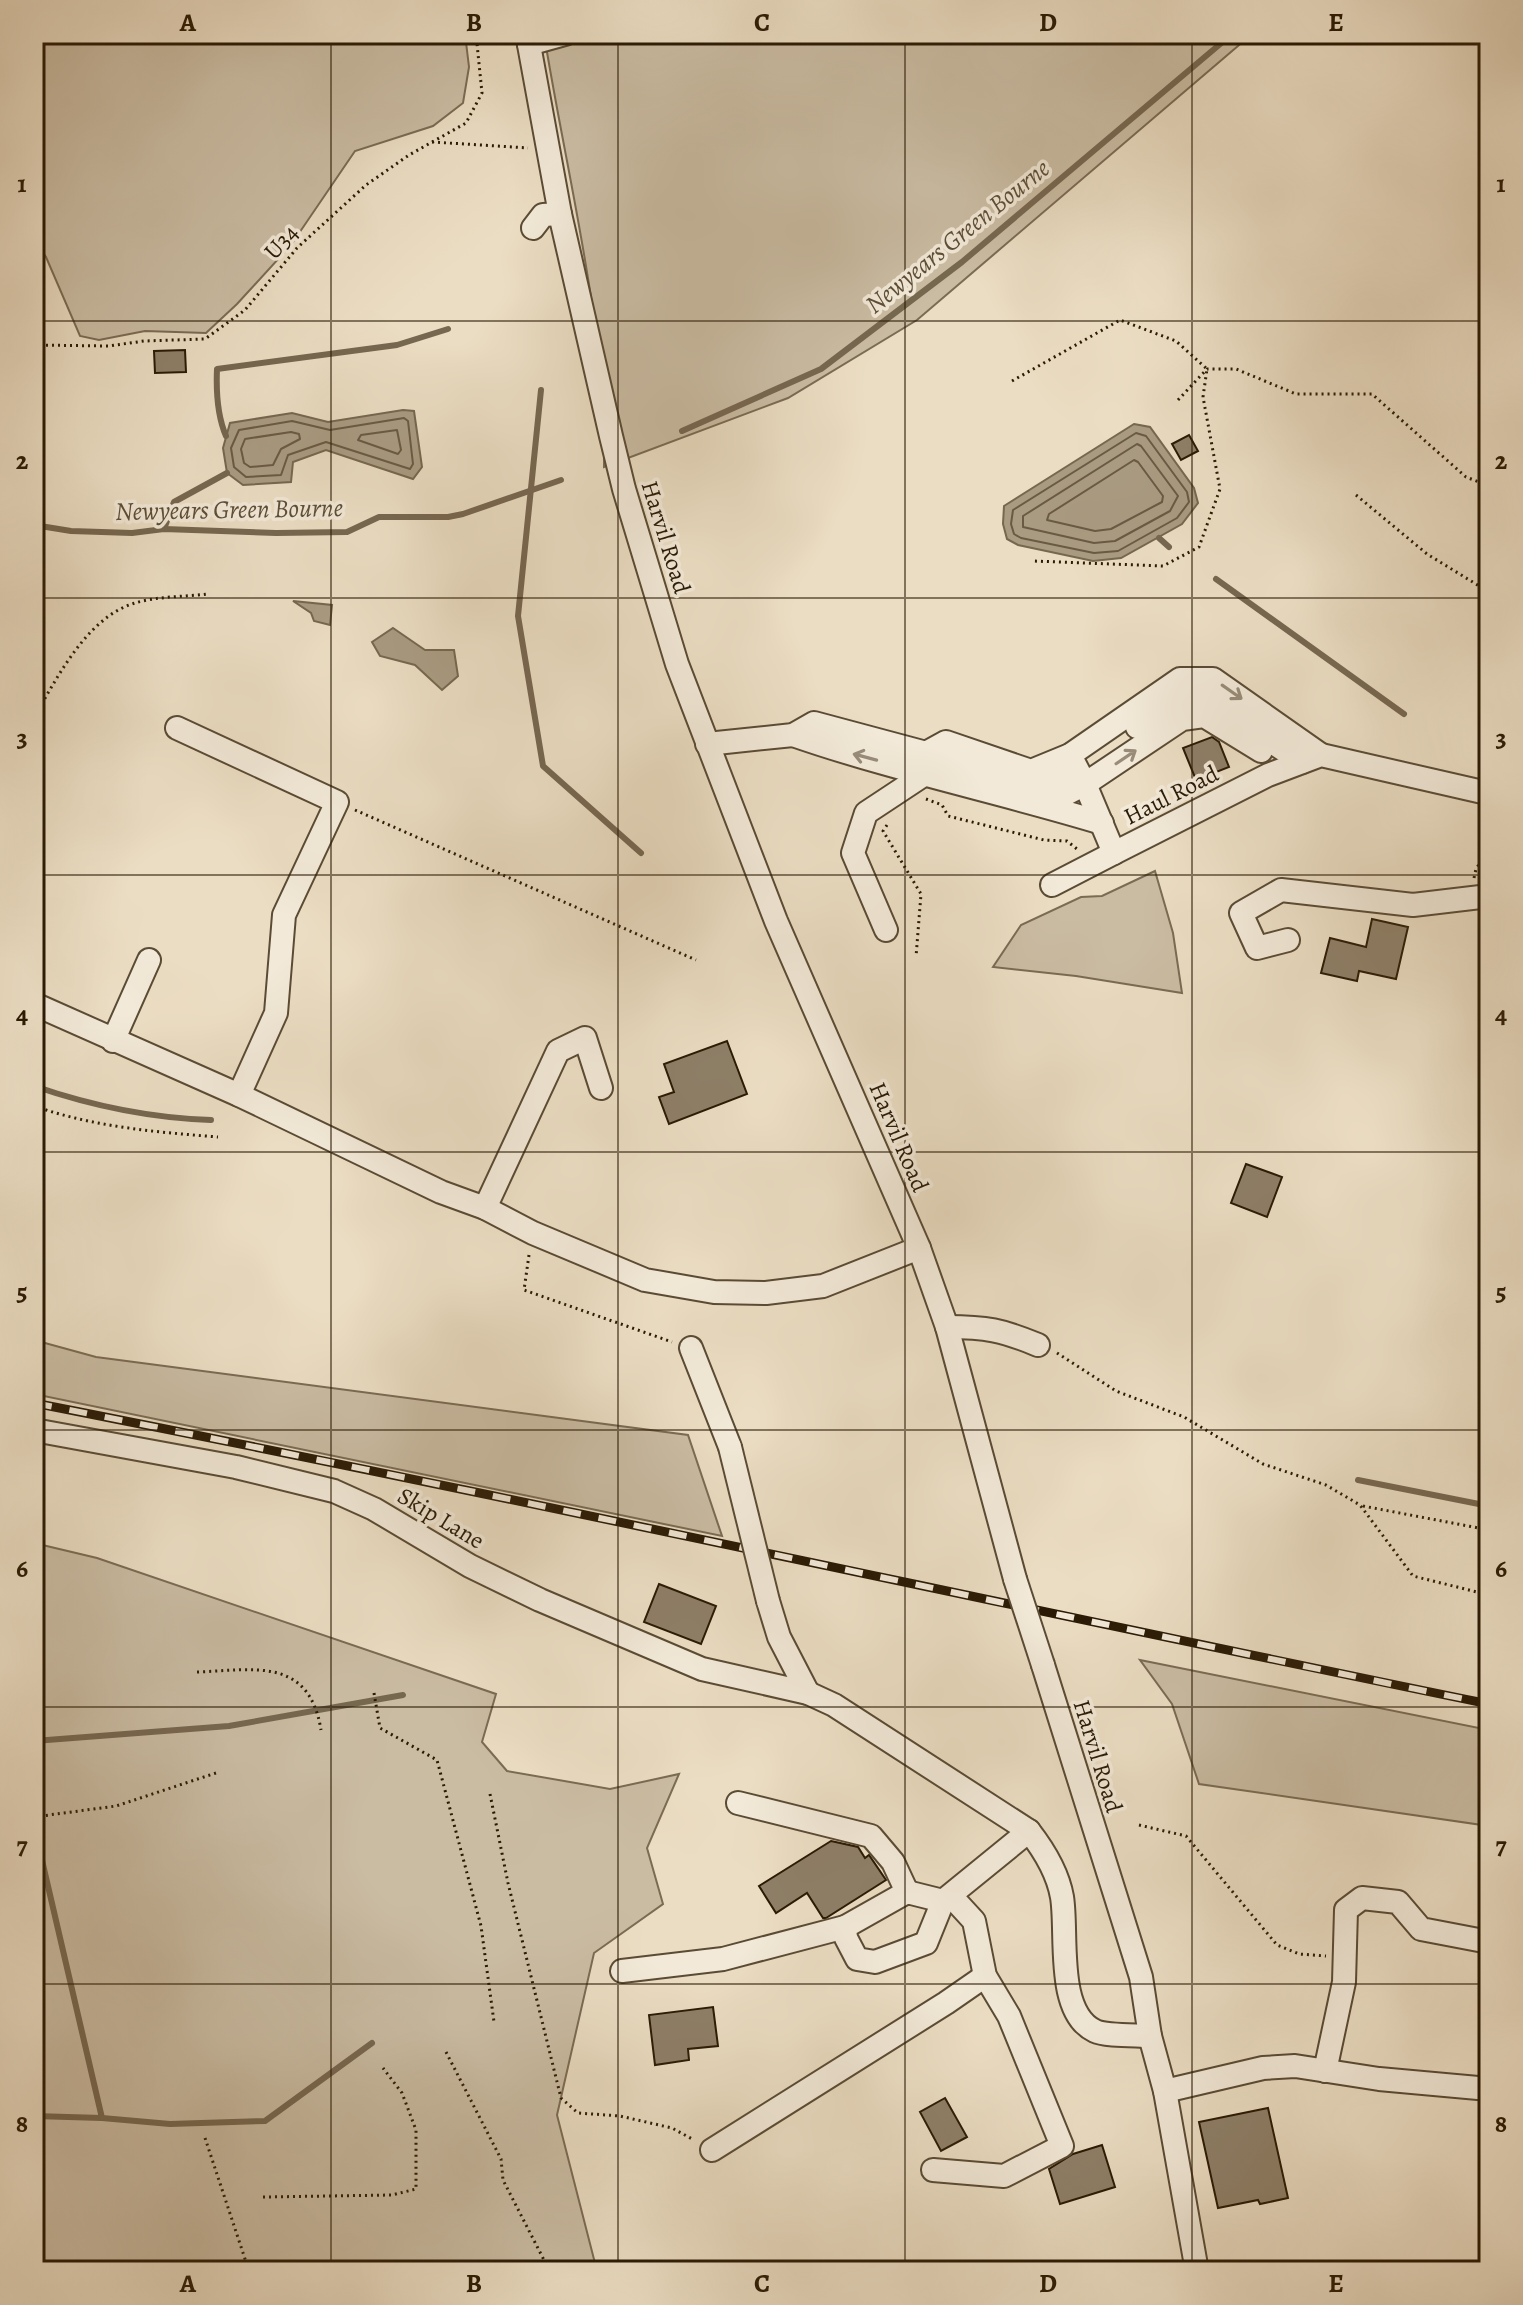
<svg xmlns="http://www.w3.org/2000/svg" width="1523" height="2305" font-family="Alegreya,serif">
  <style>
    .green { fill: #cabca3; stroke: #7a6b54; stroke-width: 2 }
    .water { fill: #a99b82; stroke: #766750; stroke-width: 2 }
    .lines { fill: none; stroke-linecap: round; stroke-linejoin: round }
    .shore { stroke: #6a5a44; stroke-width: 2 }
    .stream { stroke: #766750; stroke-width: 6 }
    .building { fill: #8e7f68; stroke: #2a1a05; stroke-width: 2 }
    .minor-casing { stroke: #5a4b34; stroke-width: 26 }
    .path { stroke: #2a1a05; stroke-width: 3; stroke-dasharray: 2 4; stroke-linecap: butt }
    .minor { stroke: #f2e9d8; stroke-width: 22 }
    .rail-casing { stroke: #2a1a05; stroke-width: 9 }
    .rail { stroke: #f2e9d8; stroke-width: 6; stroke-dasharray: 18; stroke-linecap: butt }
    .minor-bridge-casing { stroke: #5a4b34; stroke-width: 26; stroke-linecap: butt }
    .minor-bridge { stroke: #f2e9d8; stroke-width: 22 }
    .oneway { stroke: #988c79 }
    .grid { fill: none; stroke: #2a1a05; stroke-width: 2; stroke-opacity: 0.55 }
    .labels { text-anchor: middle; stroke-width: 7; stroke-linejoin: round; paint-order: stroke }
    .street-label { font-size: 24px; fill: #2a1a05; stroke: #f2e9d8 }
    .water-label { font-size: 26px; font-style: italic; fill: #5d4e37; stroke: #f2e9d8 }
    .neatline { fill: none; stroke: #2a1a05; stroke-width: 3 }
    .grid-label { font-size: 26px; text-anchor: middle; font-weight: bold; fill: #2a1a05 }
  </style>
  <rect width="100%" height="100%" fill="#ebddc3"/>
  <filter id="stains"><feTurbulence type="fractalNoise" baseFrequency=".0025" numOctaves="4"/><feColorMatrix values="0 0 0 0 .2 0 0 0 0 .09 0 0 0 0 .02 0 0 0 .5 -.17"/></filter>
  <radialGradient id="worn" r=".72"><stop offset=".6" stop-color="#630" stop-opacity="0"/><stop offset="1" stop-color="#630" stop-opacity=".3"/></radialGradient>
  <g class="green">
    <path d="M34,34H465L469,67L463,103L433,126L355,151L291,245L237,304L206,333L145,331L99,340L80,336L46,257L34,238Z"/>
    <path d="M544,34H1252L917,320L788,398L604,467C606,321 567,178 544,34Z"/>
    <path d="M1155,871L1173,933L1182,993L1076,976L993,967L1021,925L1081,897L1102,896Z"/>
    <path d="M34,1340L96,1357L688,1435L722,1536L34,1394Z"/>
    <path d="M34,1543L97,1558L496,1694L482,1742L507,1771L610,1789L679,1774L647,1848L663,1904L594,1953L557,2115L597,2271H34Z"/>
    <path d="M1140,1660L1489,1730V1826L1199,1784L1172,1704Z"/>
  </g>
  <g class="water">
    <path d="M403,410L414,411L422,467L413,479L326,450L293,462L291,482L243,485L227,473L223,448L230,423L292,413L328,422Z"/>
    <path d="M1134,424L1150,427L1194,488L1198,503L1182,524L1121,558L1093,561L1018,545L1007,539L1003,524L1004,506Z"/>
    <path d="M293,601L332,605L330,625L314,621L311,613Z"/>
    <path d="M393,628L425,650H454L458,676L442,690L415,665L380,656L372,642Z"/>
  </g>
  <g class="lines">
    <g class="shore">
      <path d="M404,418L408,421L413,464L410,469L326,442L288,455L281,475L246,477L234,467L231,448L239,430L292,421L330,430Z"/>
      <path d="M397,430L401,450L398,454L358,440L361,435Z"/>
      <path d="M291,432L299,434L300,439L281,449L273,465L250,467L244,463L241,449L245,439Z"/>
      <path d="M1136,433L1146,436L1187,492L1189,502L1177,518L1118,551L1094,553L1021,538L1014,534L1011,524L1013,510Z"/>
      <path d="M1137,444L1141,446L1178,496L1170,511L1115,541L1094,543L1023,527V516Z"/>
      <path d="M1134,460L1138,462L1163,496L1162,502L1111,529L1095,531L1047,520L1049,514Z"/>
    </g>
    <g class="stream">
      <path d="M541,390L518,616L543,766L641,853"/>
      <path d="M682,431L821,369L962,262L1232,34"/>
      <path d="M226,436C217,415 216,392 217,369L397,345L448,329"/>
      <path d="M34,525L71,531L132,533L164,529L276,533L347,532L379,517H448L463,514L561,480"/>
      <path d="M164,529L174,502L227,473"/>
      <path d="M1159,538L1169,547"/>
      <path d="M1216,579L1404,714"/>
      <path d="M34,1086C92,1106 150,1118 211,1120"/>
      <path d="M1358,1480L1489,1506"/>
      <path d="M34,1741L229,1726L403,1695"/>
      <path d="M34,1826L102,2118L34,2116"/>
      <path d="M102,2118L170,2124L265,2121L372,2043"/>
    </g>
  </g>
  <g class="building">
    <path d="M185,350L186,372L155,373L154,351Z"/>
    <path d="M1189,435L1198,451L1181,460L1172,444Z"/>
    <path d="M1212,737L1219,742L1229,767L1196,780L1183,748Z"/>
    <path d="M1372,919L1408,927L1396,979L1359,971L1357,981L1321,973L1330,938L1366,947Z"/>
    <path d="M727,1041L747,1094L669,1124L659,1097L674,1092L664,1064Z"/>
    <path d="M1246,1164L1282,1177L1267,1217L1231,1203Z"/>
    <path d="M659,1584L716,1606L701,1644L644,1622Z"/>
    <path d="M831,1841L858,1847L865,1858L869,1855L886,1880L826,1918H823L807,1893L776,1913L759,1886Z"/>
    <path d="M713,2007L718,2046L688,2049L689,2060L655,2065L649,2015Z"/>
    <path d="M945,2098L967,2137L941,2151L920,2112Z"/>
    <path d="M1268,2108L1288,2198L1260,2204L1258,2200L1218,2208L1199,2122Z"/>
    <path d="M1102,2145L1115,2187L1060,2204L1049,2169L1073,2154Z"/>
  </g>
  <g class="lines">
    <defs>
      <g id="minor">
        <path d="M527,34L560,214L611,436L624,489L677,664L776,921L919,1248L947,1327L1015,1579"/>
        <path d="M529,44L565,34"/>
        <path d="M533,228L543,215L560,214"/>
        <path d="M1137,727L1174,702L1203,696L1302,762"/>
        <path d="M177,728L337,802L284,915L276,1013L239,1095"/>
        <path d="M793,735C894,770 1000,792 1102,823"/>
        <path d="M707,744L793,735L814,723L926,753L946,742L1031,771L1070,755L1180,679H1213L1321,755"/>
        <path d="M926,753L1030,788L1075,768"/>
        <path d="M1070,755L1085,784L1114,853L1268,775L1321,755L1487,793L1489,796"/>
        <path d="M1032,789L1066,794L1085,784L1182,719L1204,716L1261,751"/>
        <path d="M1052,885L1114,853"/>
        <path d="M886,930L853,853L866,813L925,774"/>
        <path d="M1288,940L1257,948L1241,913L1281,890L1413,905L1489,896"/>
        <path d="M34,1004L239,1095L441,1192L485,1208L533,1233L645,1280L714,1292L766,1293L823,1286L919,1248"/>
        <path d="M113,1041L149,960"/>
        <path d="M485,1208L558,1051L585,1038L601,1088"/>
        <path d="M947,1327C986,1327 1002,1330 1038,1345"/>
        <path d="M691,1348L730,1447"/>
        <path d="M34,1430L236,1467L334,1491L374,1509L470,1566L540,1600L702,1669L808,1693L834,1705L1029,1831C1043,1849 1058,1874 1062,1897C1068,1933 1055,2012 1095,2031C1105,2036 1137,2035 1150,2036"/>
        <path d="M768,1601L779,1637L808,1693"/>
        <path d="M1043,1665L1141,1977L1150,2036L1165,2091L1197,2271"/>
        <path d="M738,1803L871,1836L893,1862L907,1892"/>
        <path d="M943,1901L926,1943L875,1962L857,1959L846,1938L845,1927L907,1892L943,1901L1029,1831"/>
        <path d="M622,1971L723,1959L845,1927"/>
        <path d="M1325,2071L1344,1982L1346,1910L1362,1898L1398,1902L1421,1929L1489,1942"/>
        <path d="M1165,2091L1263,2068L1295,2066L1379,2079L1489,2089"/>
        <path d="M712,2150L946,2003L985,1976"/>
        <path d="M933,2170L1004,2176L1062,2146L1009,2016L985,1976L974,1921L951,1896"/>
      </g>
    </defs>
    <use href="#minor" class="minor-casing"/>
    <g class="path">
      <path d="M432,142L528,148"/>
      <path d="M34,345L109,346L144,341L205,339L245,310L297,248L366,185L409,155L466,123L482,93L476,34"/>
      <path d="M1012,381L1120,320L1176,341L1207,369L1203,397L1220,489L1199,547L1163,566L1033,561"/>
      <path d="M1178,400L1207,369H1236L1296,394H1372L1466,477L1489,486"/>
      <path d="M1356,495L1427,554L1489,592"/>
      <path d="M34,703L44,700C64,665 92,617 132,604C155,596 184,597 208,594"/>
      <path d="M926,799L942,805L948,816L1044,840L1067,841L1077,849"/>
      <path d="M355,810L696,960"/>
      <path d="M887,825L883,831L921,894L916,957"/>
      <path d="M1474,878L1476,869L1489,849"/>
      <path d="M34,1106C94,1127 155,1132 218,1137"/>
      <path d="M529,1255L524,1290L672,1342"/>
      <path d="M1057,1353L1116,1391L1184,1417L1263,1464L1326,1485L1360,1505L1413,1576L1489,1595"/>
      <path d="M1363,1506L1489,1530"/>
      <path d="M197,1672C253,1670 309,1656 321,1730"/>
      <path d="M374,1693L380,1728L437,1760L481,1926L494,2022"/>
      <path d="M490,1794L508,1883L561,2098L578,2113L620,2116L672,2128L694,2140"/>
      <path d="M34,1817L116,1806L216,1773"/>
      <path d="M1139,1825L1186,1836L1277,1945L1299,1954L1326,1956"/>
      <path d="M446,2052L501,2159L503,2180L545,2262"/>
      <path d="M205,2138L249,2271"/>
      <path d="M263,2197L392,2195L416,2189V2130L402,2093L383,2068"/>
    </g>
    <use href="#minor" class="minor"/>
    <defs>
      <path id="rail" d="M34,1403C520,1498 1004,1605 1489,1704"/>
    </defs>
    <use href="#rail" class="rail-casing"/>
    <use href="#rail" class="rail"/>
    <defs>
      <g id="minor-bridge">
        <path d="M730,1447L768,1601"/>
        <path d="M1015,1579L1043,1665"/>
      </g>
    </defs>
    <use href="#minor-bridge" class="minor-bridge-casing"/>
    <use href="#minor-bridge" class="minor-bridge"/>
  </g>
  <defs><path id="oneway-shaft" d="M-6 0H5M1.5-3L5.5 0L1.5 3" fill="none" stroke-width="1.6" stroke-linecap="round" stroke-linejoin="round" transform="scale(2)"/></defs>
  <g class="oneway">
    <use href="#oneway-shaft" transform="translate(1232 692) rotate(35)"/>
    <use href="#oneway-shaft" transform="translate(865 757) rotate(-165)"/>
    <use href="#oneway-shaft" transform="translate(1126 757) rotate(-34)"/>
  </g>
  <path class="grid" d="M331,34V2271M618,34V2271M905,34V2271M1192,34V2271M34,321H1489M34,598H1489M34,875H1489M34,1152H1489M34,1430H1489M34,1707H1489M34,1984H1489"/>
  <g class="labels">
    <g class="street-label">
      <text transform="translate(281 242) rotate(-47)" y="8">U34</text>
      <text transform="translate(666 537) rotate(73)" y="8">Harvil Road</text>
      <text transform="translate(1171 795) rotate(-27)" y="8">Haul Road</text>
      <text transform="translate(899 1137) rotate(67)" y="8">Harvil Road</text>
      <text transform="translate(441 1518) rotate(31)" y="8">Skip Lane</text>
      <text transform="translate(1098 1756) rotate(73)" y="8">Harvil Road</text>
    </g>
    <g class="water-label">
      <text transform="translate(957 236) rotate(-39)" y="9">Newyears Green Bourne</text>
      <text transform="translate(229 509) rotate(-1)" y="9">Newyears Green Bourne</text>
    </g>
  </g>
  <rect width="1523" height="2305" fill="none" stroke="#ebddc3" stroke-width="88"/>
  <rect x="44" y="44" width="1435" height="2217" class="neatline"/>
  <g class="grid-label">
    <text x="188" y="31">A</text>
    <text x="474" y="31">B</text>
    <text x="762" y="31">C</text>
    <text x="1048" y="31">D</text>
    <text x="1336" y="31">E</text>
    <text x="22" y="192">1</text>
    <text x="1501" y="192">1</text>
    <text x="22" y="469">2</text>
    <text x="1501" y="469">2</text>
    <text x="22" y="746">3</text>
    <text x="1501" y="746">3</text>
    <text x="22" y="1023">4</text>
    <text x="1501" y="1023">4</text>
    <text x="22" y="1300">5</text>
    <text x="1501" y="1300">5</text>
    <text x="22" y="1577">6</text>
    <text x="1501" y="1577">6</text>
    <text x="22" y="1854">7</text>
    <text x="1501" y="1854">7</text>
    <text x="22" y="2132">8</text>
    <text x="1501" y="2132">8</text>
    <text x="188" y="2292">A</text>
    <text x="474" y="2292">B</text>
    <text x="762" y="2292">C</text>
    <text x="1048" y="2292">D</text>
    <text x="1336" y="2292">E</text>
  </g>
  <rect width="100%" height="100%" filter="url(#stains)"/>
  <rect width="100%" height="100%" fill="url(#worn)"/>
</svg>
